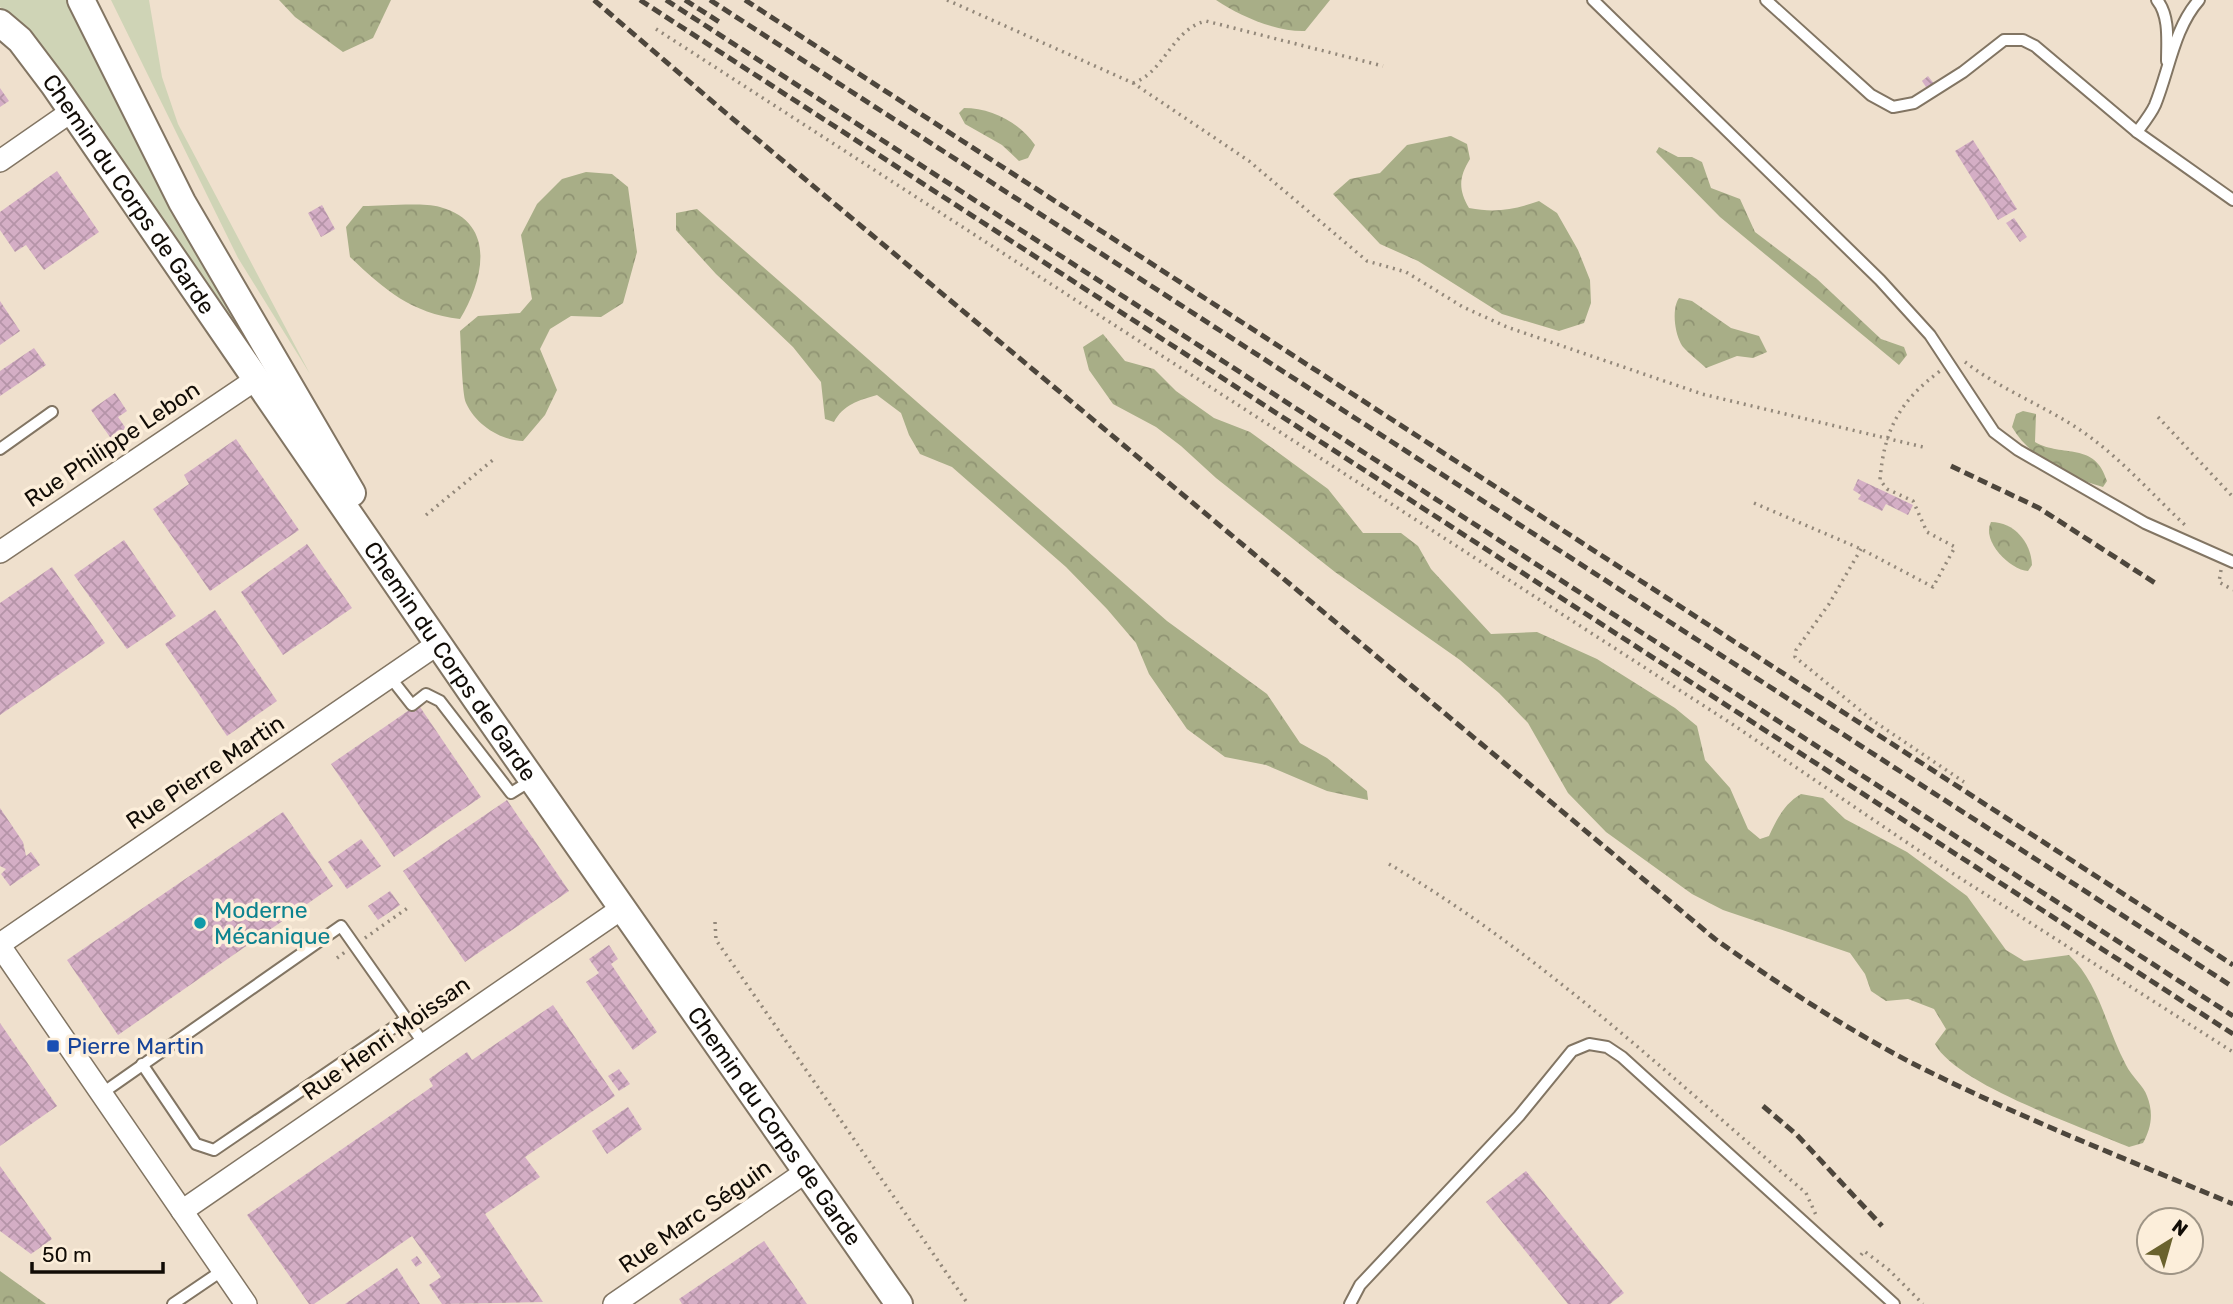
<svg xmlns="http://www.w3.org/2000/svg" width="2233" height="1304" font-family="Rubik,sans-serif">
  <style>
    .grass { fill: #cfd4b6 }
    .forest { fill: url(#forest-crowns) }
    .building { fill: url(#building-cross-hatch) }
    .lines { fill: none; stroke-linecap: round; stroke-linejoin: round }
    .service-casing { stroke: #827563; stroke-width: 14 }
    .minor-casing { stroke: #827563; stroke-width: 24 }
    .tertiary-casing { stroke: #827563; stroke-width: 30 }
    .path { stroke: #93887a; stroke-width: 3.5; stroke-dasharray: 2 5; stroke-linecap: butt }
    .service { stroke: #fff; stroke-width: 10 }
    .minor { stroke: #fff; stroke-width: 21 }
    .tertiary { stroke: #fff; stroke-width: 26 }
    .rail { stroke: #4d463c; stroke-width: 5; stroke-dasharray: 10 5; stroke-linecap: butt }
    .culture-dot { fill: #0f9aa8; stroke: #fceeda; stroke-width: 2.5 }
    .transit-dot { fill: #1a4fb4; stroke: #fceeda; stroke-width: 2.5 }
    .labels { text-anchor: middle; stroke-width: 7; stroke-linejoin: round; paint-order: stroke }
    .street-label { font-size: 23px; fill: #110c06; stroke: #fceeda }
    .culture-label { font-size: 23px; fill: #0d838f; stroke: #fceeda; text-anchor: start }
    .transit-label { font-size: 23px; fill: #164399; stroke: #fceeda; text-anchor: start }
  </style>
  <defs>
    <pattern id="forest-crowns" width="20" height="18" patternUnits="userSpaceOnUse" patternTransform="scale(1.75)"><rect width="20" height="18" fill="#a8ae87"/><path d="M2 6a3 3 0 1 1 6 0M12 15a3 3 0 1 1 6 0" fill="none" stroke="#909473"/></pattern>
    <pattern id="building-cross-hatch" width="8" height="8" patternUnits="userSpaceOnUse" patternTransform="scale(1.75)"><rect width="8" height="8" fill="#d4aec5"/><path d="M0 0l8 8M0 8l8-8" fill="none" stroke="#b594a8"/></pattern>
  </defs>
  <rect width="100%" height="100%" fill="#efe0cd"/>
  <g class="grass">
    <path d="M0,0H68L123,112L279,384L272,388L22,27L0,7Z"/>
    <path d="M111,0H149L162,77L178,124L310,374L238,258Z"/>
  </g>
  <g class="forest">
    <path d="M279,0H391L373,38L343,52L295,17Z"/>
    <path d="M1216,0H1330L1305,31C1277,32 1239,16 1216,0Z"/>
    <path d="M964,108C991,108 1019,122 1035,145L1028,158L1019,161L1002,145L965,124L959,113Z"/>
    <path d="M1451,136L1467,144L1470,159C1459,177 1458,189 1469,208C1495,213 1514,210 1539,201L1557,213L1578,250L1590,280L1591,303L1584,323L1559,331L1502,314L1418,261L1380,244L1333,194L1350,179L1380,173L1407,145Z"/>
    <path d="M1659,147L1678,157H1692L1702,162L1711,188L1740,199L1755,232L1817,279L1881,339L1904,347L1907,355L1899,365L1720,217L1656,152Z"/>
    <path d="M586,172L612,174L628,187L637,252L623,303L601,317L571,316L550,329L540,349L557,390L545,415L523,441C500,440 476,425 466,403C462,394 461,346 460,331L478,316L520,313L532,299L521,235L537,204L562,179Z"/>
    <path d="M363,206C384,206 421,202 440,207C498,223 483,281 460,319C411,313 385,290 350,257L346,227Z"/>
    <path d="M697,209L1167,621L1267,694L1300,743L1327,758L1367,791L1368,800L1327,791L1266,765L1225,757L1187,729L1149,674L1136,643L1107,609L1066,567L952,467L920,454L909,435L901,413L877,395C859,400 843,405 834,422L825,419L821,382L793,347L716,274L676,230V213Z"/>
    <path d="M1679,298L1692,301L1731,328L1759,336L1767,352L1753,358L1737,356L1706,368C1699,361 1690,355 1684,348C1675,338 1671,309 1679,298Z"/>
    <path d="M1103,334L1125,361L1154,369L1176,391L1214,418L1250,432L1328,489L1363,533H1401L1418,546L1431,569L1491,634L1537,632L1597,659L1675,708L1697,726L1705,760L1730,788L1748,829L1760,839L1769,836C1777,819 1784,804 1801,794L1823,798L1845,819L1907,852L1967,896L2006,950L2024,961L2069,955C2100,984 2106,1028 2126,1065C2131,1076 2144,1086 2147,1096C2154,1114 2151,1128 2143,1143L2129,1147C2083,1127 1957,1085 1935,1044L1946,1029L1934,1009L1908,999L1886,1001L1871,991L1865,974L1850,953L1723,910L1692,894L1606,832L1568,793L1528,723L1499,693L1460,660L1335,572L1216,478L1181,446L1156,427L1113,404L1089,370L1083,347Z"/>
    <path d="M2023,411L2036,414L2035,442C2063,458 2095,441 2107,481L2103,487C2070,478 2029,457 2012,427L2016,414Z"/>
    <path d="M1991,522C2014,522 2031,542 2032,565L2028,571C2010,570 1981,541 1991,522Z"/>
    <path d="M0,1271L46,1304H0Z"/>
  </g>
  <g class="building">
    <path d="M1928,76L1935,85L1928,90L1922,81Z"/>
    <path d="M0,88L9,101L0,107Z"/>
    <path d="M1973,140L2017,209L1998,220L1955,151Z"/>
    <path d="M57,171L99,232L44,270L26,245L15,252L0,230V212Z"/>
    <path d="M322,205L335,229L321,237L308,213Z"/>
    <path d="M2014,218L2027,237L2020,242L2006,223Z"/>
    <path d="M0,301L20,331L0,345Z"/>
    <path d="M34,348L46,365L0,396V371Z"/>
    <path d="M115,393L127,411L118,417L127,430L112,440L91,410Z"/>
    <path d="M236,439L299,530L210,591L153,509L189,484L184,475Z"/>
    <path d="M1858,479L1913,505L1908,515L1886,504L1882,511L1858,499L1861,495L1853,490Z"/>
    <path d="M124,540L176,616L127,649L74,575Z"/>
    <path d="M307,544L352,608L283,655L241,592Z"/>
    <path d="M52,567L105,643L0,715V603Z"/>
    <path d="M215,610L277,701L227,736L165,644Z"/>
    <path d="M418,704L481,797L394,857L331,764Z"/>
    <path d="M507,800L569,891L465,962L403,871Z"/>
    <path d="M0,808L23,842L26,856L31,852L40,865L10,886L1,874L6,869L0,866Z"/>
    <path d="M283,812L333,886L118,1035L67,960Z"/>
    <path d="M361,839L381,866L347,889L328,862Z"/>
    <path d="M390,891L400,905L378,920L368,906Z"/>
    <path d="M609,945L618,959L611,964L657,1032L633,1050L586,982L599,973L589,959Z"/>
    <path d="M553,1005L615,1096L525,1157L540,1177L485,1214L543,1302L442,1304L429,1285L441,1277L412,1236L314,1304H309L247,1215L433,1086L429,1079L467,1052L472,1060Z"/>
    <path d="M0,1023L57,1106L0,1146Z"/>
    <path d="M619,1069L630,1084L619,1091L608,1076Z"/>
    <path d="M628,1107L642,1129L607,1154L592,1131Z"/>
    <path d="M0,1166L52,1239L31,1254L0,1231Z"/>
    <path d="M1526,1171L1624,1293L1610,1304H1568L1486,1202Z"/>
    <path d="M764,1241L807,1304H682L679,1299Z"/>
    <path d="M417,1256L422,1263L416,1267L411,1260Z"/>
    <path d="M397,1268L420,1304H345Z"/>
  </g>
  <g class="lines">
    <defs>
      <g id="service">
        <path d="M1593,0L1880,280L1930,335L1994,432L2018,450L2145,523L2233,562"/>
        <path d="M1766,0L1871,95L1893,107L1914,103L1963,72L2004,40H2023L2035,46L2137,132L2233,200"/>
        <path d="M2157,0C2170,16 2167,42 2167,61"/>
        <path d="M2137,132C2143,124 2151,114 2155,105C2169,71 2174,28 2199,0"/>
        <path d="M0,449L52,412"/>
        <path d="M390,677L412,705L426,694L440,701L511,793L532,780"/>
        <path d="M142,1064L196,1144L214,1150L406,1019"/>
        <path d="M101,1094L341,926L424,1044"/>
        <path d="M173,1304L223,1270"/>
        <path d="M1350,1304L1360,1285L1519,1116L1572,1051L1589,1044L1607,1047L1622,1057L1894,1304"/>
      </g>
      <g id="minor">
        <path d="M0,161L72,111"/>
        <path d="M0,552L255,380"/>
        <path d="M0,944L439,643"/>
        <path d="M0,946L246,1304"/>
        <path d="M182,1211L621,909"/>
        <path d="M614,1304L807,1171"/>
      </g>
      <g id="tertiary">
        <path d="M81,0L182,202L352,493"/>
        <path id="s1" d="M0,23L20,40L54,85L476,699L899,1304"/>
      </g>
    </defs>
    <use href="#service" class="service-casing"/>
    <use href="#minor" class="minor-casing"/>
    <use href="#tertiary" class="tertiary-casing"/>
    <g class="path">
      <path d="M947,0L1133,83L1249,161L1367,261L1406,272L1463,307L1507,327L1702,394L1923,447"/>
      <path d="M656,29L1732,724L1949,871L2233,1052"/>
      <path d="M1133,83C1165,72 1172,29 1206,21L1383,66"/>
      <path d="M1965,362C2004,392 2051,408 2090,437C2124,462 2154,496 2185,525"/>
      <path d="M2158,417L2233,497"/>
      <path d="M1754,503L1861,549L1933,587L1955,547L1927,532L1913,501L1887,489L1880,480C1884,429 1900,401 1940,371"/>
      <path d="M426,515L494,459"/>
      <path d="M1861,549L1829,604L1796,650L1795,657L1872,720L1964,782"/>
      <path d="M2221,570L2219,582L2233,590"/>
      <path d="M1389,864C1542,954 1672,1078 1806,1193L1816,1215"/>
      <path d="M715,922L716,940L968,1304"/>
      <path d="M365,938L409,907"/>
      <path d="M337,958L345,952"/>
      <path d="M1861,1255L1864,1251L1889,1270L1923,1304"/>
    </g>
    <use href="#service" class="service"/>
    <use href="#minor" class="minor"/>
    <use href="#tertiary" class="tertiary"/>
    <g class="rail">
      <path d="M594,0L727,114L1715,939C1777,983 1840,1025 1908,1061C2013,1115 2124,1158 2233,1204"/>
      <path d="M640,0L2233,1034"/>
      <path d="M666,0L2233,1016"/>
      <path d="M685,0L721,23"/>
      <path d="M710,0L2233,987"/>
      <path d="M745,0L2233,965"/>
      <path d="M1951,466L2039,508L2155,583"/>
      <path d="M1763,1106L1797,1135L1882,1226"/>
    </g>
  </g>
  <circle class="culture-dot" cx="200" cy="923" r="7"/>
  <rect class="transit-dot" x="46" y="1039" width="14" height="14" rx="3.5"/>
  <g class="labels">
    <g class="street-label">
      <text dy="8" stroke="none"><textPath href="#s1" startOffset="215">Chemin du Corps de Garde</textPath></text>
      <text transform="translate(112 444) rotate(-34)" y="8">Rue Philippe Lebon</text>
      <text dy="8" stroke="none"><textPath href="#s1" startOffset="782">Chemin du Corps de Garde</textPath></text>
      <text transform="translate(205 772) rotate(-34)" y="8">Rue Pierre Martin</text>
      <text transform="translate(386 1038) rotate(-35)" y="8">Rue Henri Moissan</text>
      <text dy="8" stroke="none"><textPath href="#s1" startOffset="1349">Chemin du Corps de Garde</textPath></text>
      <text transform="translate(695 1216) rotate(-35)" y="8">Rue Marc Séguin</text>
    </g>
    <g class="culture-label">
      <text x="214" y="918">Moderne<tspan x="214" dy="26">Mécanique</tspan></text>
    </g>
    <g class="transit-label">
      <text x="67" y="1054">Pierre Martin</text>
    </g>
  </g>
  <g transform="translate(2170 1241) rotate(37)"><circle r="33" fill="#fceeda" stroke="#9e9485" stroke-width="2"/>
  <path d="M0-5L12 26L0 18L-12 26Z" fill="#6a622e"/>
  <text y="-10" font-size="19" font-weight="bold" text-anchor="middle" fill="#110c06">N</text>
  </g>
  <path d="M32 1262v10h131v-10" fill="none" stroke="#110c06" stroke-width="3.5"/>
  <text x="42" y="1262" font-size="21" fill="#110c06" stroke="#fceeda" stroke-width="5" paint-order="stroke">50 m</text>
</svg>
